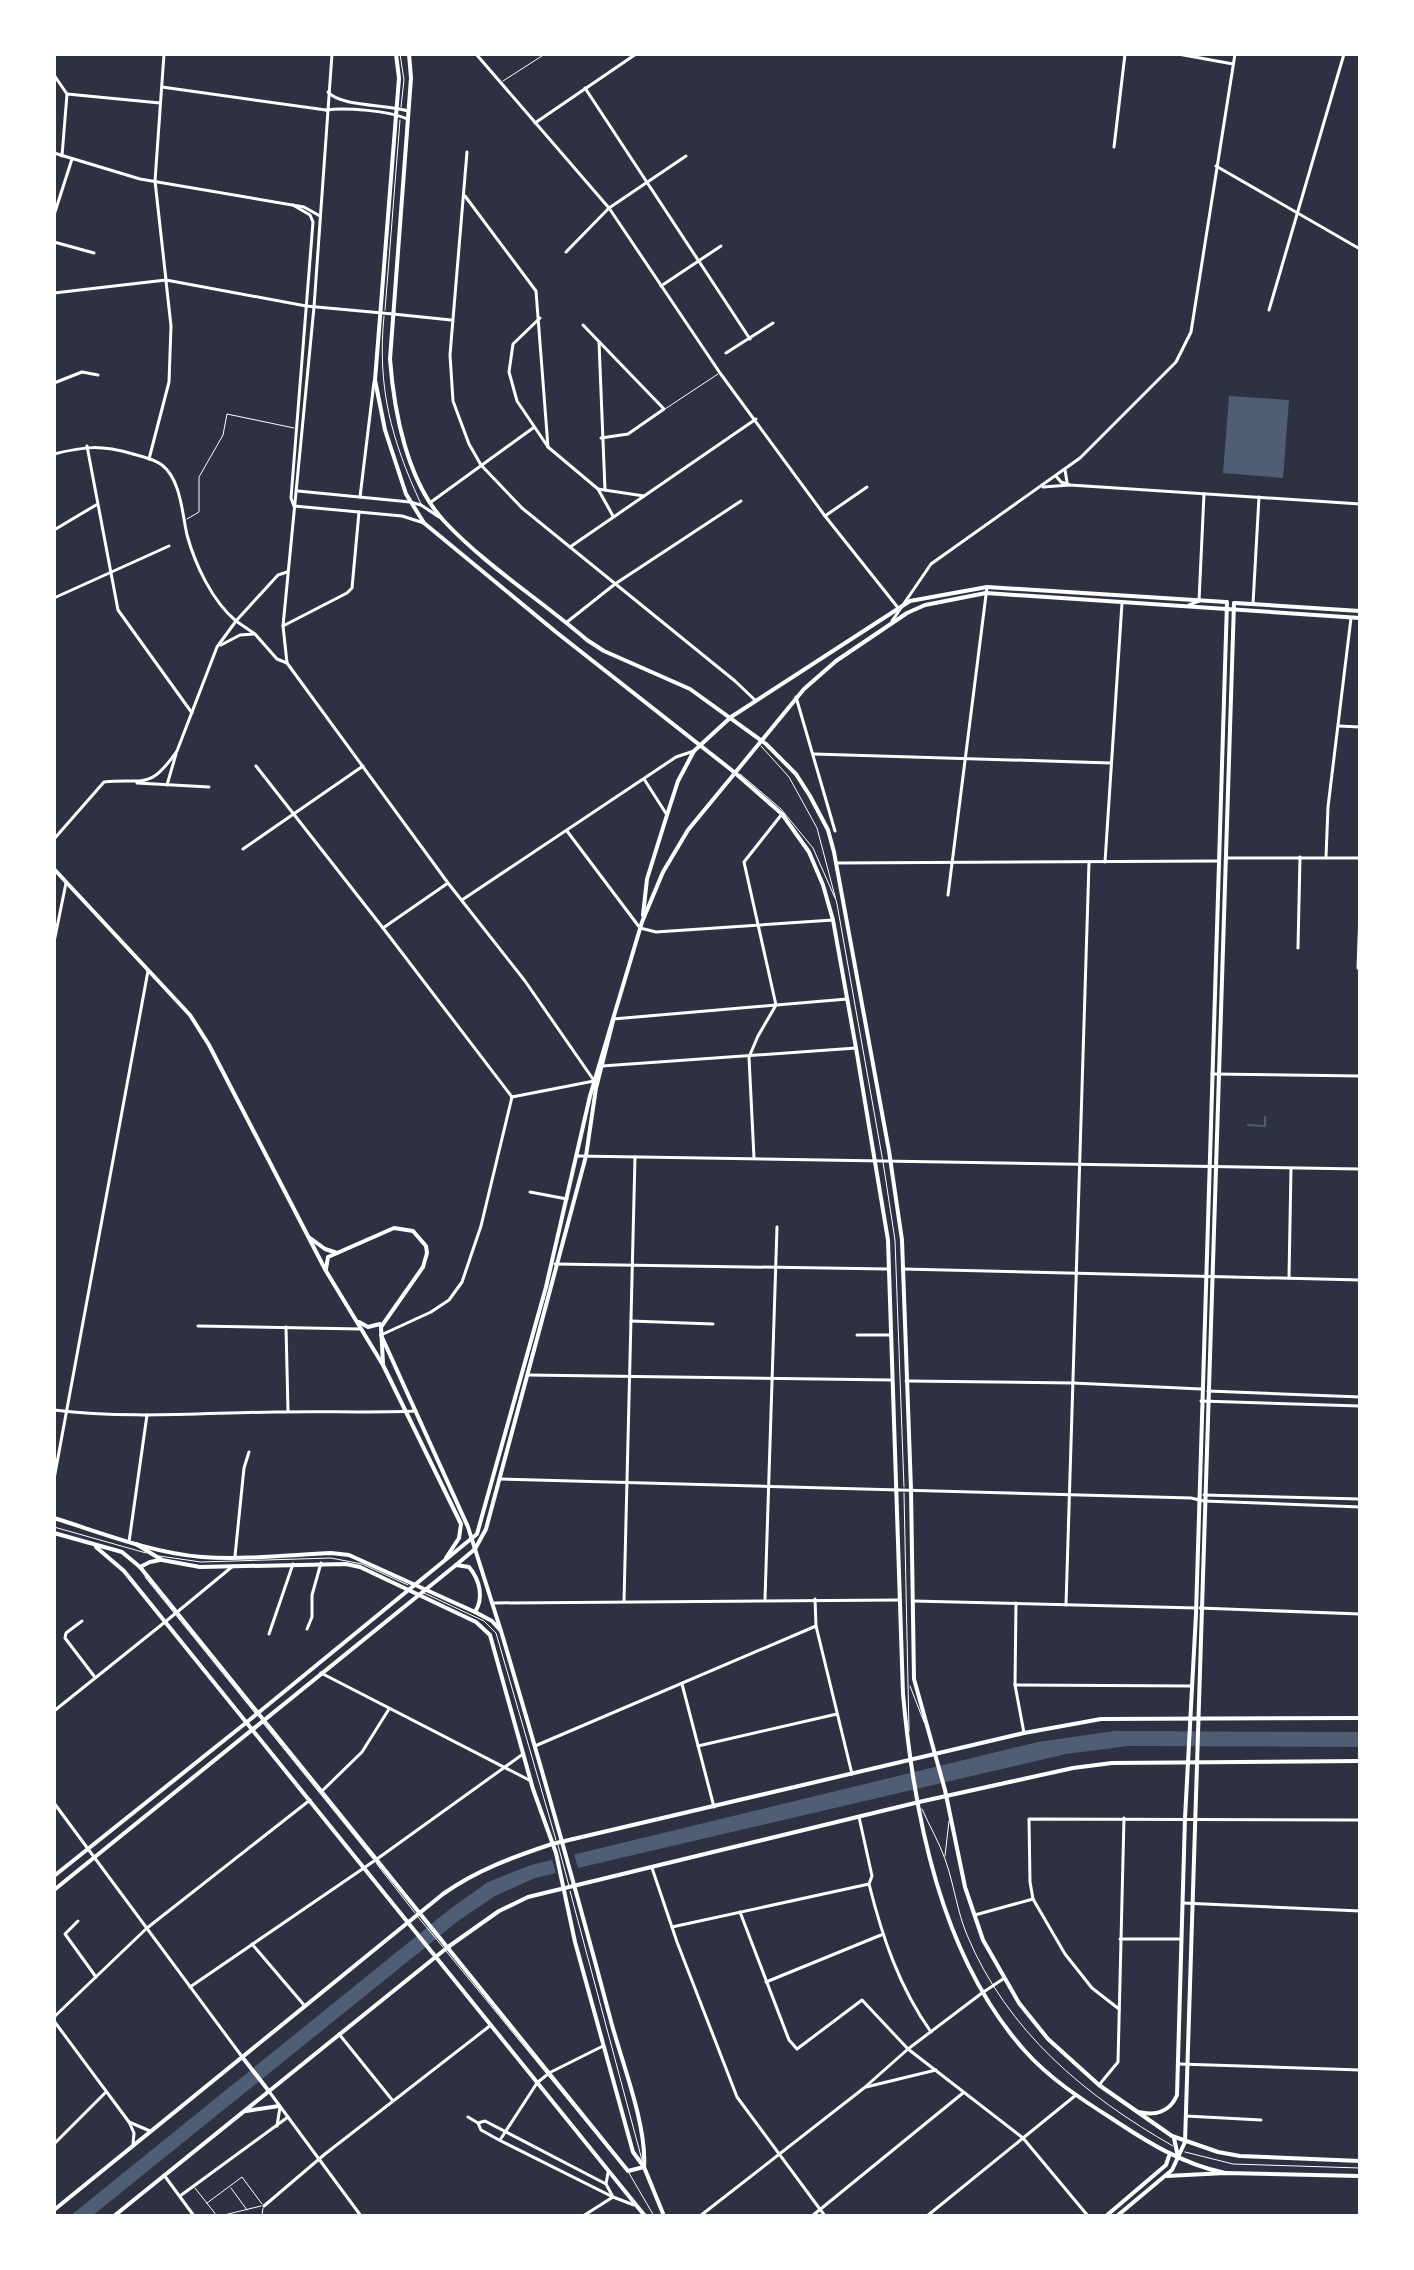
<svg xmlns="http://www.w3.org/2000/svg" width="1414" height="2270" font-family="Karla,sans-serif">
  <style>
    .water { fill: #4f5d75 }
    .pier { fill: #2d3142 }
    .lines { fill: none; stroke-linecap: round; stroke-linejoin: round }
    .stream { stroke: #4f5d75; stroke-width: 2 }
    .service { stroke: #fff; stroke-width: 1 }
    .minor { stroke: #fff; stroke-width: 3 }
    .tertiary { stroke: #fff; stroke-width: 3 }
    .secondary { stroke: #fff; stroke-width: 4 }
    .primary { stroke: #fff; stroke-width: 4 }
  </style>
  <rect width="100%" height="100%" fill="#2d3142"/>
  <g class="water">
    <path d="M1229,396L1289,400L1283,478L1223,473Z"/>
    <path d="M1114,1731L1360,1732V1747L1128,1746L1066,1754L535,1878L495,1896L458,1921L92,2216H70L450,1909L488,1882L531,1865L1038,1742Z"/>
  </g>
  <path class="pier" d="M573,1850L579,1872L557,1877L551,1856Z"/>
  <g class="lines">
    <path class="stream" d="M1248,1125L1265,1126V1117"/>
    <g class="service">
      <path d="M400,54L404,80L401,107"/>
      <path d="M503,81L545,54"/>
      <path d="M385,310L400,120"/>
      <path d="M384,316C377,387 391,439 421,504"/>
      <path d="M665,409L718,374"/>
      <path d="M187,519L199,512V477L223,435L227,414L294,428"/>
      <path d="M761,746L789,777L817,828L837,904L883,1162L895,1240L904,1487"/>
      <path d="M740,774L781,809L813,848L835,898"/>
      <path d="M904,1493L909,1731"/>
      <path d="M54,1527L146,1553"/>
      <path d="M159,1556L201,1562L331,1558L362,1564L408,1585"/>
      <path d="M145,1577L255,1713"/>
      <path d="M424,1593L484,1621L496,1633L556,1840"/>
      <path d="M910,1686L924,1722"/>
      <path d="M263,1723L373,1859"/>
      <path d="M922,1809C929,1825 939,1842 945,1859C954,1884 957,1911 967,1935C1007,2031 1085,2096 1173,2146"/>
      <path d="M558,1845L569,1886"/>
      <path d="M945,1856L949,1821"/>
      <path d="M376,1863L415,1913"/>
      <path d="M570,1891L642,2160"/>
      <path d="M418,1917L443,1947"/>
      <path d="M446,1951L615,2157"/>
      <path d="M1185,2152L1233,2164L1360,2168"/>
      <path d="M629,2173L654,2216"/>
      <path d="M195,2188L217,2216"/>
      <path d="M231,2188L247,2210"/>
      <path d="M207,2203L242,2177L262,2204"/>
      <path d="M220,2216L261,2206"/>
      <path d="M262,2216L263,2208"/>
    </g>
    <g class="minor">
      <path d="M1178,54L1233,64"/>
      <path d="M54,75L67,94L62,156"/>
      <path d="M162,87L326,110"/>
      <path d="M585,88L750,339"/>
      <path d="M67,94L160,103"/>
      <path d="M535,123L636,54"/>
      <path d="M1114,147L1125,54"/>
      <path d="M467,152L450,355L453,401L469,444L481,465L522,508L735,681L756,701"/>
      <path d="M1216,166L1360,249"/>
      <path d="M465,196L536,291L548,447"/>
      <path d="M54,215L72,159"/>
      <path d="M54,242L94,253"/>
      <path d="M566,252L609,208L686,156"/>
      <path d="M661,286L721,246"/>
      <path d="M1269,310L1344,54"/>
      <path d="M393,314L451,320"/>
      <path d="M540,318L513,344L509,372L517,401L548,447L598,489L644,496"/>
      <path d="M583,325L664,409L628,434L601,438"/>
      <path d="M599,342L605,490"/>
      <path d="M726,353L773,323"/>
      <path d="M54,383L82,372L98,375"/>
      <path d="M87,446L118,610L192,713"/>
      <path d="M54,454C86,446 101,445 133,454C143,457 154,459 162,465C181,480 182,513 187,535C195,564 212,601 236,621"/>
      <path d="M149,459L169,382L171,326L166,281"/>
      <path d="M1065,470L1067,482"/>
      <path d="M1056,476L1061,482L1070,485L1360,504"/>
      <path d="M598,489L613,516"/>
      <path d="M360,497L374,382"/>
      <path d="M431,502L533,428"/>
      <path d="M825,516L867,487"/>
      <path d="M54,530L96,505"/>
      <path d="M570,547L756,419"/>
      <path d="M54,598L169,546"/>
      <path d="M1253,604L1259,497"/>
      <path d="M1189,605L1199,601L1204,494"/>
      <path d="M567,622L615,584L741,501"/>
      <path d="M283,626L347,593L352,588L359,512"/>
      <path d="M796,697L835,831"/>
      <path d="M1339,726L1360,727"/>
      <path d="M814,754L1111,763"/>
      <path d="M256,766L383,928"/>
      <path d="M644,779L667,815"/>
      <path d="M137,783L209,787"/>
      <path d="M167,785L176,754"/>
      <path d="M567,831L640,928L656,932L833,920"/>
      <path d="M243,849L363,766"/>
      <path d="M1326,857L1328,807L1351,618"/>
      <path d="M1105,862L1122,603"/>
      <path d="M838,863L1219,861"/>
      <path d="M948,895L987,587"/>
      <path d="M462,900L676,757L694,751"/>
      <path d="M1298,948L1300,857"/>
      <path d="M1358,968L1360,910"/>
      <path d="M613,1019L847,999"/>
      <path d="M602,1066L856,1048"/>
      <path d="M1212,1074L1360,1076"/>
      <path d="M754,1158L749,1057L758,1036L776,1005L744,862L782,814"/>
      <path d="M530,1192L567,1199"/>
      <path d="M903,1269L1360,1280"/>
      <path d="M1289,1278L1291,1168"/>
      <path d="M631,1321L713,1324"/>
      <path d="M198,1326L361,1329"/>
      <path d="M286,1327L288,1411"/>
      <path d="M857,1335H891"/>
      <path d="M528,1375L892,1380"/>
      <path d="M906,1381L1073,1383L1201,1389"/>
      <path d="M54,1410C127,1419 202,1413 275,1412C322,1411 369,1413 416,1411"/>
      <path d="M1204,1495L1360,1499"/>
      <path d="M1204,1501L1360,1507"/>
      <path d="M129,1542L147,1415"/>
      <path d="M235,1556L244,1468L249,1452"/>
      <path d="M765,1599L777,1227"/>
      <path d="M815,1599L816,1626L852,1774"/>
      <path d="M624,1601L635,1157"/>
      <path d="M913,1601L1196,1608"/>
      <path d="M493,1603L899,1600"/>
      <path d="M1016,1603L1015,1685L1024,1733"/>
      <path d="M1066,1605L1089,862"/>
      <path d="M82,1621L66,1633L65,1638L94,1676"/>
      <path d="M307,1629L312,1617V1595L321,1563"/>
      <path d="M269,1634L293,1564"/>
      <path d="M321,1673L531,1781"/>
      <path d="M682,1684L714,1807"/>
      <path d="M1015,1685L1192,1686"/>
      <path d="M54,1711L165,1622"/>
      <path d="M535,1746L816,1626"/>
      <path d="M698,1746L837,1714"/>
      <path d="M322,1791L362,1752L389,1709"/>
      <path d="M859,1817L872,1876L869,1884C882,1936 899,1987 931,2032"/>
      <path d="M1183,1903L1360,1911"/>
      <path d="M740,1912L789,2040L797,2049L862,2000L908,2049"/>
      <path d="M975,1915L1033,1899"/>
      <path d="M78,1921L65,1934L96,1977"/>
      <path d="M672,1927L869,1884"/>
      <path d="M1120,1939H1180"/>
      <path d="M252,1944L304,2005"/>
      <path d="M766,1982L881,1935"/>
      <path d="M1119,2009L1092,1988L1065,1954L1033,1899L1030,1882L1029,1819L1360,1820"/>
      <path d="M54,2017L147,1928L310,1800"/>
      <path d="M54,2021L129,2122L134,2133L133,2144"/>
      <path d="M339,2034L393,2101"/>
      <path d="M1099,2085L1118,2062L1124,1818"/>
      <path d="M1186,2116L1261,2120"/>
      <path d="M468,2117L478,2123L481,2130L499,2140L613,2197L583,2216"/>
      <path d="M129,2122L150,2131"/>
      <path d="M478,2123L485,2121L606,2184"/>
      <path d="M277,2126L280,2107"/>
      <path d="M500,2140L537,2083L549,2073L603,2046"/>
      <path d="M54,2144L105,2093"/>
      <path d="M608,2173L606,2184L613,2197L634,2205"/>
      <path d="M164,2175L194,2216"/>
      <path d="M180,2196L288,2117"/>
      <path d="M264,2206L325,2154L491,2025"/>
      <path d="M812,2216L963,2093"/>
      <path d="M927,2216L1076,2095"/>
    </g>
    <g class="tertiary">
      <path d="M164,54L155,181L166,280"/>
      <path d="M332,54L314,307L283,626L287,663L448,883L525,981L595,1082"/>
      <path d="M476,54L609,208L720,373L825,516L899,609"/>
      <path d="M328,92C341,107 387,104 408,111"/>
      <path d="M326,110C345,107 390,111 407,119"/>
      <path d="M54,153L140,179L304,207L320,216"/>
      <path d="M293,205L310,215L313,222L291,498L294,506"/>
      <path d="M54,293L166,280L306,306L393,314"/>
      <path d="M1043,487L1070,485"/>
      <path d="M298,491L410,502L421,505L439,517"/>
      <path d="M294,506L402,516L424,523"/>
      <path d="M236,621L255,634L277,659L287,663"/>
      <path d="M892,621L931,564L1080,458L1176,362L1191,332L1235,54"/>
      <path d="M221,645L240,635L254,634"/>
      <path d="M54,839L104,782C145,778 149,791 177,751L217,647L236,621L278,575L287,572"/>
      <path d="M1227,858H1360"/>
      <path d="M448,883L383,928L512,1097"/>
      <path d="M54,942L66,883"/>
      <path d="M512,1097L594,1081"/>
      <path d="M577,1156L1360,1169"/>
      <path d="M555,1264L887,1269"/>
      <path d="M381,1335L431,1312L449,1300L462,1282L481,1226L512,1097"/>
      <path d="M1208,1391L1360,1397"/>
      <path d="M1201,1401L1360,1406"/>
      <path d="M54,1479L148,971"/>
      <path d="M500,1479L1191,1498L1204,1501"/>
      <path d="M1200,1608L1360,1614"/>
      <path d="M165,1622L233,1566"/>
      <path d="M54,1803L243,2058"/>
      <path d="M652,1868L677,1942L737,2097L825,2216"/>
      <path d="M190,1987L377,1859L523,1754"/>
      <path d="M908,2049L1023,2138L1088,2216"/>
      <path d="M1179,2064L1360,2070"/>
      <path d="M866,2087L936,2070"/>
      <path d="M268,2090L361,2216"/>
      <path d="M700,2216L864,2088L908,2049L982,1993L1003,1979"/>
    </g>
    <g class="secondary">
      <path d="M396,54L399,78L375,380L385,430L406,494L424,523L556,632L734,772L782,814L809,852L823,885L833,920L856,1048L888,1240L903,1694C914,1816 941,1957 1025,2051C1049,2078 1081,2099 1111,2118C1147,2142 1182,2164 1225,2173"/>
      <path d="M409,54L411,78L390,359C394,412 407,481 444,521C486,566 541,600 587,640L604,651L690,689L766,744L796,774L810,796L828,830L834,852L889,1151L902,1240L911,1489L914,1679L945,1790L965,1887L983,1940L1019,2003L1048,2039L1099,2085L1172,2136L1218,2152L1240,2156L1360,2161"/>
      <path d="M1235,603L1360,611"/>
      <path d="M54,869L190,1015L209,1045L326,1271L383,1365L461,1524L459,1538L446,1558"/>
      <path d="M643,915L647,879L667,815L678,781L694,751L731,717L910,601L987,587L1226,602"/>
      <path d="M310,1238L325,1249L337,1253"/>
      <path d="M326,1269L328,1257L394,1228L413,1231L426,1246L427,1253L423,1267L381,1327L383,1363"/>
      <path d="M359,1322L368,1327L380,1324"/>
      <path d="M381,1335L468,1527L501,1631"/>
      <path d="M456,1565L469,1567C480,1580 484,1598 475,1612"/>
      <path d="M54,1876L247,1722L477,1534L546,1287L590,1096L642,922L663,872L688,830L804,689L836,661L907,613L925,605L986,593L1360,618"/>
      <path d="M54,1890L456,1565L475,1549L486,1529L586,1156L596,1088L613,1021"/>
      <path d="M243,2058L268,2090"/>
      <path d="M246,2111L279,2106"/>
      <path d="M1138,2112C1155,2116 1170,2112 1177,2095L1185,1818L1196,1614L1227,602"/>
      <path d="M1174,2138L1178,2157"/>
      <path d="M1167,2176L1225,2173L1360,2176"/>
      <path d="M54,2210L443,1894C477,1870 513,1857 552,1844L1024,1733L1101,1719L1360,1718"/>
      <path d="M114,2216L448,1947L499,1911L528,1897L919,1802L1073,1768L1112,1763L1360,1761"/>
      <path d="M1106,2216L1166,2165L1169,2156"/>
      <path d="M1117,2216L1172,2170L1185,2142L1234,603"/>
    </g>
    <g class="primary">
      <path d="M54,1518C102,1533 152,1553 202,1557C245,1560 289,1555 331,1553L349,1555L475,1612L492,1621L501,1631C540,1762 577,1893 612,2025C623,2065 647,2127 644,2167"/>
      <path d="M54,1533L122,1552L140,1567L628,2171L644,2167"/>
      <path d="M136,1544L162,1560L200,1567L346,1564L360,1567L476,1622L490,1635L533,1789L556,1853L575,1942L633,2152L644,2167L664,2216"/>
      <path d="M96,1547L124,1571L645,2216"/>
      <path d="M140,1567L150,1562L160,1560"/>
    </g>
  </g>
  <rect width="1414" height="2270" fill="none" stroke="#ffffff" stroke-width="112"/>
</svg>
